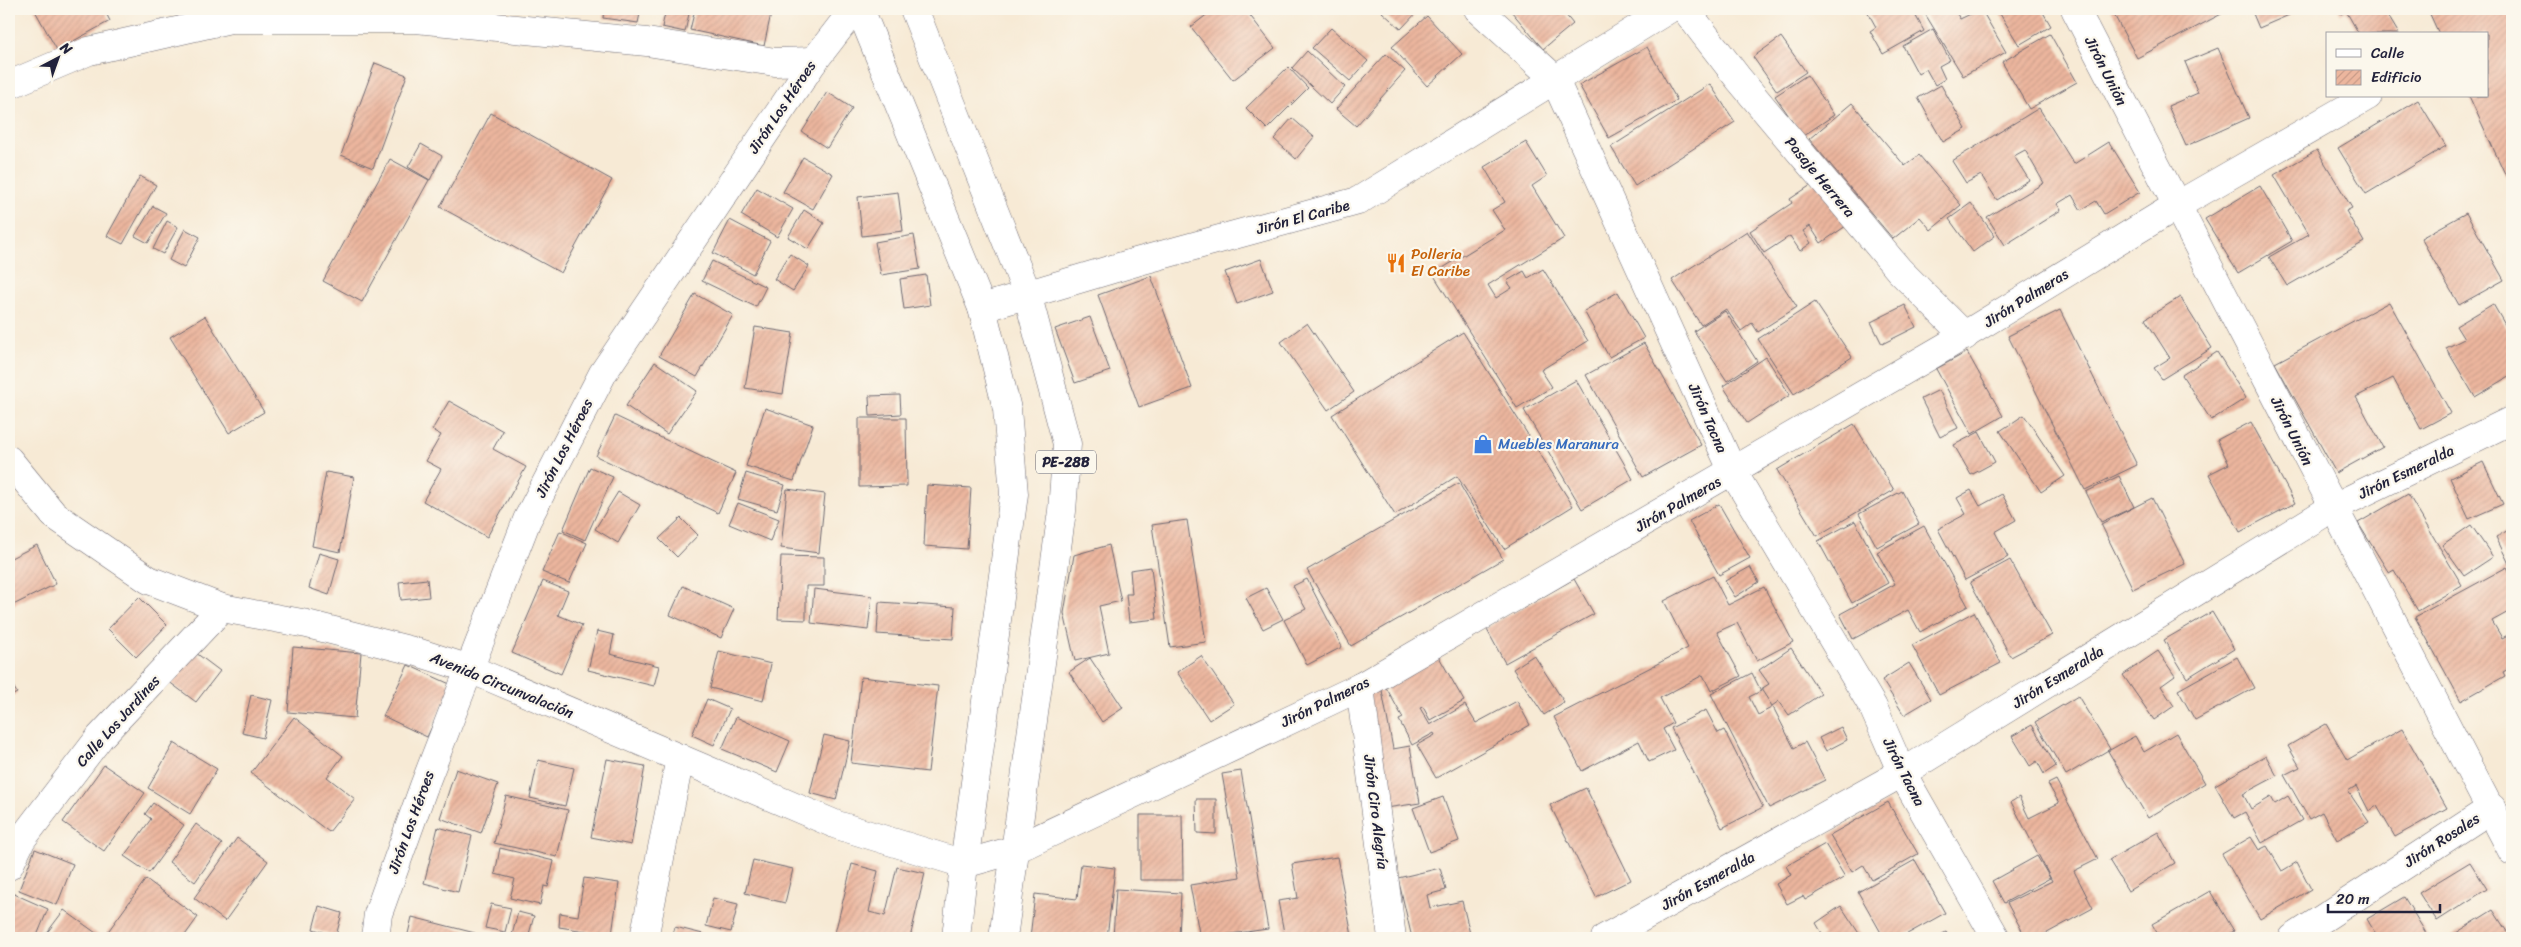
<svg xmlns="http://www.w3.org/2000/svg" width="2521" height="947" font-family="Sriracha,sans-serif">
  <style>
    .building { fill: url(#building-hatch) }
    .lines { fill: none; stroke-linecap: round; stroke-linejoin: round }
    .minor-casing { stroke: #6d6871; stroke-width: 29 }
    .trunk-casing { stroke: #6d6871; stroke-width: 29 }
    .minor { stroke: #fff; stroke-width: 28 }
    .trunk { stroke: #fff; stroke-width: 28 }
    .labels { text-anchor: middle; stroke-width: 4.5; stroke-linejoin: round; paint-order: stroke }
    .shield { fill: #fbf7ec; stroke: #636270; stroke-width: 1 }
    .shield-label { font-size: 14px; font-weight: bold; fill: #22223b }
    .street-label { font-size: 15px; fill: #22223b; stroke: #fbf7ec }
    .food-label { font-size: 15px; fill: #c56008; stroke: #fbf7ec; text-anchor: start }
    .shop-label { font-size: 15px; fill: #366cbe; stroke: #fbf7ec; text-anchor: start }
  </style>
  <defs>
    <pattern id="building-hatch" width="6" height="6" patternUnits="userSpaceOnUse" patternTransform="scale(1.25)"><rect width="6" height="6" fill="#ecb69e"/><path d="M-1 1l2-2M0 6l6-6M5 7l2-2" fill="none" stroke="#ca9c89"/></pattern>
  </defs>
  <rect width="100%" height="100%" fill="#fbf7ec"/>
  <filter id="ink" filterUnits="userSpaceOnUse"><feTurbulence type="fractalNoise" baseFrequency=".02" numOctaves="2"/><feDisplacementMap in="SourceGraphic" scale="10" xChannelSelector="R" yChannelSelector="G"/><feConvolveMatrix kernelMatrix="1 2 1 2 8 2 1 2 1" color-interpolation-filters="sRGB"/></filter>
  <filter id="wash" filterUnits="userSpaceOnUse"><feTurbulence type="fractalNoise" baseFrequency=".0096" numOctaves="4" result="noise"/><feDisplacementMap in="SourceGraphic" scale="20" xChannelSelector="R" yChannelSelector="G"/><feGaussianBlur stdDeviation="1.12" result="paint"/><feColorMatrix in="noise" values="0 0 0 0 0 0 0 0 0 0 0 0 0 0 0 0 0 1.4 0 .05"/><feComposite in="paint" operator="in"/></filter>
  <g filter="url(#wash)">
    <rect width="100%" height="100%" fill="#f7ead5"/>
    <g id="blocks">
      <g class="building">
        <path d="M34,9H104L110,21L57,50Z"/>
        <path d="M173,9H204L182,23Z"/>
        <path d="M604,9H641L638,23L603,18Z"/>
        <path d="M666,9H690L685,32L662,27Z"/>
        <path d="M695,9H772L764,46L690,30Z"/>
        <path d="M1214,9H1245L1275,48L1233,80L1191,27Z"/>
        <path d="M1384,9H1420L1401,29L1382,12Z"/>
        <path d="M1515,9H1561L1573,24L1543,49L1511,11Z"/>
        <path d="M1866,9H1912L1924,31L1883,54L1870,31L1876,27Z"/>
        <path d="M1922,9H1954L1960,19L1981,9L2006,52L1963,76Z"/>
        <path d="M1997,9H2041L2051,26L2019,45Z"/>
        <path d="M2111,9H2231L2137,58Z"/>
        <path d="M2251,9H2303L2259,28Z"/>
        <path d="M2338,9H2384L2399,34H2359L2346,11L2341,14Z"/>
        <path d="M2436,9H2512V173L2506,176L2469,96H2487V34H2439L2429,12Z"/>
        <path d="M1427,16L1462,54L1427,86L1392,47Z"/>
        <path d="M1331,28L1368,61L1350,81L1312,48Z"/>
        <path d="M1933,29L1950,60L1939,66L1945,79L1935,85L1926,69L1918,74L1903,46Z"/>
        <path d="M2050,34L2077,82L2029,109L2002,62Z"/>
        <path d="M1781,37L1806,72L1777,91L1753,57Z"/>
        <path d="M1647,47L1677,100L1609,138L1579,85Z"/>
        <path d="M2218,48L2249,118L2186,146L2168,106L2198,93L2185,62Z"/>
        <path d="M1307,51L1345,87L1330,104L1292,68Z"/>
        <path d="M1386,54L1405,71L1356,126L1336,109Z"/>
        <path d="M375,63L407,75L373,168L341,155Z"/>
        <path d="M1288,67L1308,88L1267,129L1246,108Z"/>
        <path d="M1807,75L1834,115L1803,136L1775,96Z"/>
        <path d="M1710,84L1735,122L1635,186L1611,147Z"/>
        <path d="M1941,85L1966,129L1943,142L1918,98Z"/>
        <path d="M827,92L852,108L827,148L802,132Z"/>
        <path d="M2418,100L2446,146L2366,194L2338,148Z"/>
        <path d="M1852,103L1905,166L1919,155L1961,205L1931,230L1920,217L1893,239L1809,139Z"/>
        <path d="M2039,108L2074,164L2109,142L2140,192L2104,214L2096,201L2081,210L2072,195L2057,204L2061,210L2005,245L1987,217L2044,183L2025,150L2014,156L2029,180L1997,200L1981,175L1966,183L1952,161Z"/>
        <path d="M491,113L612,180L561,273L440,207Z"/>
        <path d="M1292,118L1314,137L1296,159L1274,139Z"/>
        <path d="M1526,142L1547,176L1532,186L1564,238L1488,285L1496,298L1512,288L1507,281L1524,271L1528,278L1543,269L1588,341L1541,370L1552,387L1517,408L1433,274L1505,230L1492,210L1505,202L1484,167Z"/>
        <path d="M421,144L442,156L430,180L408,167Z"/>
        <path d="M2317,150L2352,208L2346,211L2364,242L2287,286L2269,257L2309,234L2274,175Z"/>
        <path d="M803,157L833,174L813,209L783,192Z"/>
        <path d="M390,159L429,180L362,302L323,281Z"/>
        <path d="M140,176L156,185L123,244L107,236Z"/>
        <path d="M1817,181L1846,226L1821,243L1810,226L1803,231L1811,243L1800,251L1790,236L1764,253L1750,231L1792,203L1790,199Z"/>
        <path d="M2260,186L2292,241L2238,273L2205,219Z"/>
        <path d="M757,188L793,209L777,237L741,215Z"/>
        <path d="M898,192L903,231L862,236L858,197Z"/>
        <path d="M1971,203L1995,236L1973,252L1949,219Z"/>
        <path d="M153,206L166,213L148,243L135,236Z"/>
        <path d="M804,210L824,223L808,249L788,237Z"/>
        <path d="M2466,213L2504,280L2459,305L2421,238Z"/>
        <path d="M730,220L770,241L753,274L713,253Z"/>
        <path d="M167,221L178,227L163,254L153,249Z"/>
        <path d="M185,229L200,237L184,268L169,260Z"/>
        <path d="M1747,231L1797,307L1758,332L1752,323L1741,331L1726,309L1701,325L1672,280Z"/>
        <path d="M914,235L920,269L881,275L875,242Z"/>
        <path d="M790,254L809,266L793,291L774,279Z"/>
        <path d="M1261,259L1273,291L1237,304L1225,272Z"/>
        <path d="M712,261L766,287L756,307L702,281Z"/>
        <path d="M926,275L930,305L904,309L900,279Z"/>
        <path d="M1151,276L1192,388L1139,407L1098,295Z"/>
        <path d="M1618,292L1644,338L1609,357L1584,311Z"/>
        <path d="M695,294L733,315L697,377L659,356Z"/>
        <path d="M2180,297L2212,348L2162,379L2154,368L2170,358L2145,319Z"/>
        <path d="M1815,302L1852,357L1794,394L1758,339Z"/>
        <path d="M2389,302L2451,413L2421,429L2393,378L2356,397L2383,447L2336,473L2275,363Z"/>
        <path d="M2493,304L2512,337V375L2475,397L2446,348L2464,339L2456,326Z"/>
        <path d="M1905,305L1916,327L1882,344L1871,322Z"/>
        <path d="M2060,310L2137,465L2085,490L2008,336Z"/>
        <path d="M1725,311L1757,361L1727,381L1694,331Z"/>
        <path d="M205,316L264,412L229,433L170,337Z"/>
        <path d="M1090,317L1110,371L1075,383L1055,329Z"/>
        <path d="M1307,323L1354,392L1328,410L1281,342Z"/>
        <path d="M755,327L793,333L783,394L745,388Z"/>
        <path d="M1463,332L1573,506L1504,549L1457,476L1395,515L1332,415Z"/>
        <path d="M1644,343L1701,445L1643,477L1586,375Z"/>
        <path d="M1967,352L2003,416L1972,434L1936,369Z"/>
        <path d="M2217,352L2246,398L2211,420L2182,375Z"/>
        <path d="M1766,357L1790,395L1747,423L1723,386Z"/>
        <path d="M655,362L697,391L667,434L626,406Z"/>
        <path d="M1576,380L1633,479L1582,509L1524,410Z"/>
        <path d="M1939,390L1958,428L1940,437L1921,399Z"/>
        <path d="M900,395L901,414L870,416L869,396Z"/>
        <path d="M449,401L503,431L493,449L526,467L487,537L423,501L441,469L426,461L441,435L432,430Z"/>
        <path d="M765,408L813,425L794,481L746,466Z"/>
        <path d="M2024,415L2065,476L2041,492L2000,431Z"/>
        <path d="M615,416L736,473L718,513L596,456Z"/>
        <path d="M859,418H906L907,486L859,487Z"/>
        <path d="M2251,422L2295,503L2240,532L2209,474L2229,464L2217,440Z"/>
        <path d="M1854,424L1894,490L1817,536L1777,470Z"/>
        <path d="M1979,432L1995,462L1971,475L1954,445Z"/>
        <path d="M2483,462L2503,504L2469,519L2450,478Z"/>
        <path d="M590,467L613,477L585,540L563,530Z"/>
        <path d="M326,472L354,477L340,552L312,546Z"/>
        <path d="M746,473L785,485L777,510L738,499Z"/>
        <path d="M2119,476L2134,507L2101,522L2086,492Z"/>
        <path d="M1459,483L1503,559L1351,646L1307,570Z"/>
        <path d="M927,485L971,488L967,549L924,546Z"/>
        <path d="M787,489L825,494L819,553L781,548Z"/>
        <path d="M1971,490L1980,506L2002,494L2016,520L1995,532L2008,557L1965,580L1938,529L1966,514L1957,498Z"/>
        <path d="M1902,491L1919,524L1877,547L1859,514Z"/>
        <path d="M618,492L640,505L618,543L595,529Z"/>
        <path d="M2408,494L2462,585L2418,611L2394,570L2389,573L2358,523Z"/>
        <path d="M2152,498L2185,564L2133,589L2101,524Z"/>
        <path d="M738,503L779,519L770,541L729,524Z"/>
        <path d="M1719,504L1750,558L1719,575L1689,521Z"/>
        <path d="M681,518L698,535L677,557L659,539Z"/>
        <path d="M1187,520L1206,642L1170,647L1152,525Z"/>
        <path d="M1855,521L1888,583L1852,603L1818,541Z"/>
        <path d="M2471,525L2493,557L2464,576L2442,545Z"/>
        <path d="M1924,526L1968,606L1920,632L1908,610L1853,639L1840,614L1895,584L1877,552Z"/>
        <path d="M2512,528V570L2496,537Z"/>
        <path d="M560,531L587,543L569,583L542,572Z"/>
        <path d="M37,545L56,584L9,607V559Z"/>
        <path d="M1109,545L1121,601L1099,606L1109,653L1075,661L1064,613L1074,555Z"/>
        <path d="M319,553L339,559L329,595L309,588Z"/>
        <path d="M781,556L824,557V586H806V620L778,619Z"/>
        <path d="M2010,560L2052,635L2011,657L1970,582Z"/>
        <path d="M1151,567L1157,619L1129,622L1126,594H1132L1130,570Z"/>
        <path d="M1750,567L1759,582L1735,597L1725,581Z"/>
        <path d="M2507,567L2512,576V610L2492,621L2502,638L2512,633V667L2503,672L2505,676L2461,701L2415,617Z"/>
        <path d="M1713,576L1728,605L1764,587L1793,642L1757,661L1737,623L1717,632L1741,676L1711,691L1703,675L1660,698L1673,723L1663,729L1674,750L1649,762L1639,741L1582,771L1554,717L1688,648L1664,601Z"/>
        <path d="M427,579L429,597L401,600L399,582Z"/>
        <path d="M1307,579L1342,647L1307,665L1284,620L1306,609L1293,586Z"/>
        <path d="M1574,579L1594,614L1505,663L1486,628Z"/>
        <path d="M543,581L568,591L558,615L582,625L561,674L512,653Z"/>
        <path d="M683,586L734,609L721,638L670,615Z"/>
        <path d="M1266,588L1283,619L1263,629L1246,598Z"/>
        <path d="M814,589L872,596L868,630L811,623Z"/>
        <path d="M139,597L167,625L136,657L108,629Z"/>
        <path d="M879,602L955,607L953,639L877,634Z"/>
        <path d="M1974,612L2001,663L1939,695L1912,645Z"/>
        <path d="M2212,612L2234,649L2187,678L2164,640Z"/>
        <path d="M597,631L614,635L610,654L659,666L654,686L588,670Z"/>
        <path d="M293,647L361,653L355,718L288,712Z"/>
        <path d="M1791,648L1821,694L1789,715L1779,701L1772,706L1761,689L1769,684L1759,670Z"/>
        <path d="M192,650L220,671L196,702L168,681Z"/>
        <path d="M719,651L771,664L763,701L710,688Z"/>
        <path d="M2158,651L2175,676L2161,686L2174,706L2154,720L2123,675Z"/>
        <path d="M1534,655L1564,702L1544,715L1513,669Z"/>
        <path d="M1201,656L1234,704L1209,720L1177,672Z"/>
        <path d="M1439,657L1464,701L1430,720L1423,707L1420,708L1430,725L1465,705L1476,723L1517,701L1530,725L1436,778L1417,745L1435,735L1434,733L1412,745L1399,720L1403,718L1382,680Z"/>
        <path d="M2237,657L2254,688L2195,720L2178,690Z"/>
        <path d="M1090,658L1123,708L1102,722L1069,672Z"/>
        <path d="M1909,663L1931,699L1904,715L1882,680Z"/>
        <path d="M408,665L452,685L427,737L383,716Z"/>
        <path d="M1752,673L1761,691L1749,697L1758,715L1773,707L1794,748L1805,742L1825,780L1769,808L1711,694Z"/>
        <path d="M861,677L938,686L928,772L851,763Z"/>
        <path d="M9,679L17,693L9,697Z"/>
        <path d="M1381,685L1393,749L1410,746L1420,803L1386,808L1364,688Z"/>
        <path d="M251,695L272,700L263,738L242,733Z"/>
        <path d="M2078,696L2110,749L2066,775L2035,722Z"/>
        <path d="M707,699L730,709L714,745L692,735Z"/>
        <path d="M1706,710L1718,733L1724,730L1763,807L1722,828L1671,728Z"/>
        <path d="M294,717L343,756L327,777L355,799L329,832L251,773Z"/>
        <path d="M736,717L790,741L777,772L722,749Z"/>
        <path d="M2326,724L2347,760L2402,729L2447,808L2395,837L2377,806L2369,811L2356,786L2348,791L2369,822L2337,840L2322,812L2309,819L2284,775L2300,767L2288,746Z"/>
        <path d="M2032,725L2056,766L2044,774L2037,761L2030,766L2012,736Z"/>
        <path d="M1841,727L1847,740L1826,751L1819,738Z"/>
        <path d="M2176,733L2205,783L2148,818L2108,751L2135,736L2144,752Z"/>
        <path d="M824,735L850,741L836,800L810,793Z"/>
        <path d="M174,743L217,769L190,814L148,788Z"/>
        <path d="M2266,756L2277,776L2243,794L2251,809L2271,797L2275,804L2288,796L2302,820L2262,843L2245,812L2234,818L2215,785Z"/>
        <path d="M607,759L645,766L631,845L591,837Z"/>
        <path d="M538,760L574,768L565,806L530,798Z"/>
        <path d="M104,765L145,793L104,851L63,822Z"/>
        <path d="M456,769L498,784L481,833L440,818Z"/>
        <path d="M1241,771L1268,929L1200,938L1190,885L1240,877L1222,774Z"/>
        <path d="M2056,780L2098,859L2074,871L2093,908L2038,938H2026L2007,903L2052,881L2011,802L2019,797L2029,818L2059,803L2048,784Z"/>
        <path d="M1586,788L1631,880L1596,897L1550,805Z"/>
        <path d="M506,796L568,810L557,857L494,843Z"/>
        <path d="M1443,797L1459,841L1429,852L1413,808Z"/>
        <path d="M1196,799H1216V834L1197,833Z"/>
        <path d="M1888,802L1918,854L1872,880L1863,865L1852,872L1830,835Z"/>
        <path d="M153,803L184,825L149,873L124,856L151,819L145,814Z"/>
        <path d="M1140,815H1182L1183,880H1140Z"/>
        <path d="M196,824L222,844L195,882L169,862Z"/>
        <path d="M438,827L472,836L458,892L424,883Z"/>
        <path d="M2158,832L2175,863L2128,891L2109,860Z"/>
        <path d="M2251,837L2259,850L2267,846L2282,871L2297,862L2311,889L2260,919L2222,854Z"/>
        <path d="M237,838L268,861L225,921L194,898Z"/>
        <path d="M1825,844L1845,877L1805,900L1803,896L1787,904L1776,884L1791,875L1786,866Z"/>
        <path d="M500,848L554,861L548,887L544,886L540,905L510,898L515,879L495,874Z"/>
        <path d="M35,849L73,864L57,905L19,890Z"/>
        <path d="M2037,856L2050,878L2004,903L1992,881Z"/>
        <path d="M1337,857L1352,936L1285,938L1278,901L1298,898L1292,864Z"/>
        <path d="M753,860L793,869L785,903L745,893Z"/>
        <path d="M1915,860L1945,913L1900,938H1884L1858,892Z"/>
        <path d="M2470,862L2487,889L2437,921L2419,893Z"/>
        <path d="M852,864L878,871L869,912L885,916L897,867L925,873L910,938H858L835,933Z"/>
        <path d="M1081,864L1115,868L1107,938H1030L1035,894L1077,899Z"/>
        <path d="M1440,868L1446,890L1427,895L1430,908L1462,901L1471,938H1412L1398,878Z"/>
        <path d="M584,878L619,883L612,935L559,927L560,913L578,916Z"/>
        <path d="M146,879L198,917L183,938H106L104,937Z"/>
        <path d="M1116,889L1181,893L1179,938H1113Z"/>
        <path d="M2210,891L2234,931L2222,938H2160L2152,924Z"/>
        <path d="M12,893L48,909L36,938H9V900Z"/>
        <path d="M2404,897L2429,938H2378L2367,919Z"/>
        <path d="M713,898L738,904L731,932L706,926Z"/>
        <path d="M491,904L511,908L505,932L485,928Z"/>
        <path d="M319,906L342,913L336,936L313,929Z"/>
        <path d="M1841,906L1862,938H1819L1823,935L1816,923Z"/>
        <path d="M64,910L103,938H43Z"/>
        <path d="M2493,910L2511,938H2448Z"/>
        <path d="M518,912L534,916L528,938L512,935Z"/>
        <path d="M412,917L475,933L474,938H407Z"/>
        <path d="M675,927L719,938H672Z"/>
        <path d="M1946,932L1950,938H1935Z"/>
      </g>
    </g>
  </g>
  <g filter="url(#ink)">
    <use href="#blocks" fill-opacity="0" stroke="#6d6871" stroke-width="1"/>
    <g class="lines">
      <defs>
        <g id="minor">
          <path d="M1478,9L1554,78L1733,472L1873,707L1902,773L1996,938"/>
          <path d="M1685,9L1738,78L1899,270L1965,336"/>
          <path d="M2075,9L2512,851"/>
          <path d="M9,85L89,51L230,19H416L647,42L775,62L814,61"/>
          <path d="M982,308L1136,262L1358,201L1669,9"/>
          <path d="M9,460L54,515L149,580L222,608L307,624L417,652L470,669L837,825L964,864L1014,850L1360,687L1945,347L2176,206L2368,96"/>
          <path d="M1360,687L1392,938"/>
          <path d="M9,866L22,839L100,737L222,608"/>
          <path d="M375,938L378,914L424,786L527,520L603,373L814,61L854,9"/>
          <path d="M644,938L680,758"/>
          <path d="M1605,938L1902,773L2332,508L2512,420"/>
          <path d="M2293,938L2492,808"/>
        </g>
        <g id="trunk">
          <path d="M860,9L982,308L1007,409L1014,494L964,864L956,938"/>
          <path d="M914,9L1027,293L1067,444L1062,511L1003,938"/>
        </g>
      </defs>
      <use href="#minor" class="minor-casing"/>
      <use href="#trunk" class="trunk-casing"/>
      <use href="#minor" class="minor"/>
      <use href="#trunk" class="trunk"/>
    </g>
  </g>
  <defs>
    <symbol id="restaurant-bare" viewBox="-9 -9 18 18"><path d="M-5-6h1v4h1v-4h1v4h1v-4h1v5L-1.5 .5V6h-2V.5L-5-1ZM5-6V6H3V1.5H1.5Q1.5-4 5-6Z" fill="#e8710a" stroke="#fbf7ec" stroke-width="2.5" paint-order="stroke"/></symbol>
    <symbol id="shop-bare" viewBox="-9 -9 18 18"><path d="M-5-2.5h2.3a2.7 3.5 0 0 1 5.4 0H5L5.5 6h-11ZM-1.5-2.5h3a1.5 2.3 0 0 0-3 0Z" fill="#3f7fe0" stroke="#fbf7ec" stroke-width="2.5" paint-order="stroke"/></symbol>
  </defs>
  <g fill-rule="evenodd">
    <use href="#restaurant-bare" x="1382" y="249" width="28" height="28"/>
    <use href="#shop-bare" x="1469" y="430" width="28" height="28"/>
  </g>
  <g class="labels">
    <rect class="shield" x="1036" y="450.5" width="60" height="23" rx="4"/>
    <g class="shield-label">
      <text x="1066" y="467">PE-28B</text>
    </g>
    <g class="street-label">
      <text transform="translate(2106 71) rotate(63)" y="5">Jirón Unión</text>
      <text transform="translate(782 107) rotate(-56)" y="5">Jirón Los Héroes</text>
      <text transform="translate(1820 177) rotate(50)" y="5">Pasaje Herrera</text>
      <text transform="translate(1303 217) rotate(-15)" y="5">Jirón El Caribe</text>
      <text transform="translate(2026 298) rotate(-32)" y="5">Jirón Palmeras</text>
      <text transform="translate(1708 418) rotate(66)" y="5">Jirón Tacna</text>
      <text transform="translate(2292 431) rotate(63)" y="5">Jirón Unión</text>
      <text transform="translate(564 448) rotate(-63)" y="5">Jirón Los Héroes</text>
      <text transform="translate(2406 472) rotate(-26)" y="5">Jirón Esmeralda</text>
      <text transform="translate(1678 504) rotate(-30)" y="5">Jirón Palmeras</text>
      <text transform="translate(2058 677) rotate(-32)" y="5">Jirón Esmeralda</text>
      <text transform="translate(502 685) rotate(22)" y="5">Avenida Circunvalación</text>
      <text transform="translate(1325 702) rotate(-26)" y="5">Jirón Palmeras</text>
      <text transform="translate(118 721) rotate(-48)" y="5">Calle Los Jardines</text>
      <text transform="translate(1904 772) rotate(63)" y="5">Jirón Tacna</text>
      <text transform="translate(1376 812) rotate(83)" y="5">Jirón Ciro Alegría</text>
      <text transform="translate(411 822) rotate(-70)" y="5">Jirón Los Héroes</text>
      <text transform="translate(2442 840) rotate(-33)" y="5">Jirón Rosales</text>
      <text transform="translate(1708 881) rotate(-29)" y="5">Jirón Esmeralda</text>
    </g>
    <g class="food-label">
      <text x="1411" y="259">Polleria<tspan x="1411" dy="17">El Caribe</tspan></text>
    </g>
    <g class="shop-label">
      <text x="1498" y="449">Muebles Maranura</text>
    </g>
  </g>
  <rect width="2521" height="947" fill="none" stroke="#fbf7ec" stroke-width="30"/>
  <rect x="2326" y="32" width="162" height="65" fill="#fbf7ec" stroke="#a4a2a5"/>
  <rect x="2336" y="49" width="25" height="8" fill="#ffffff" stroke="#a4a2a5"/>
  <text x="2371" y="58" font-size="15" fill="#22223b">Calle</text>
  <rect x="2336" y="70" width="25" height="15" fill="url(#building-hatch)" stroke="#a4a2a5"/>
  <text x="2371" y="82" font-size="15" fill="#22223b">Edificio</text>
  <g transform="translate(58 58) rotate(41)" stroke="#fbf7ec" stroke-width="4" paint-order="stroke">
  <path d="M0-4L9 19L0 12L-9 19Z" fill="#22223b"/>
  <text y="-8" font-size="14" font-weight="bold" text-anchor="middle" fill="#22223b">N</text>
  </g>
  <path d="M2328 904v8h112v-8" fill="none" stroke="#22223b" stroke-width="2.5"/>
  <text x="2336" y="904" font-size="15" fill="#22223b" stroke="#fbf7ec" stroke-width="4" paint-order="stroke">20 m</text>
</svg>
